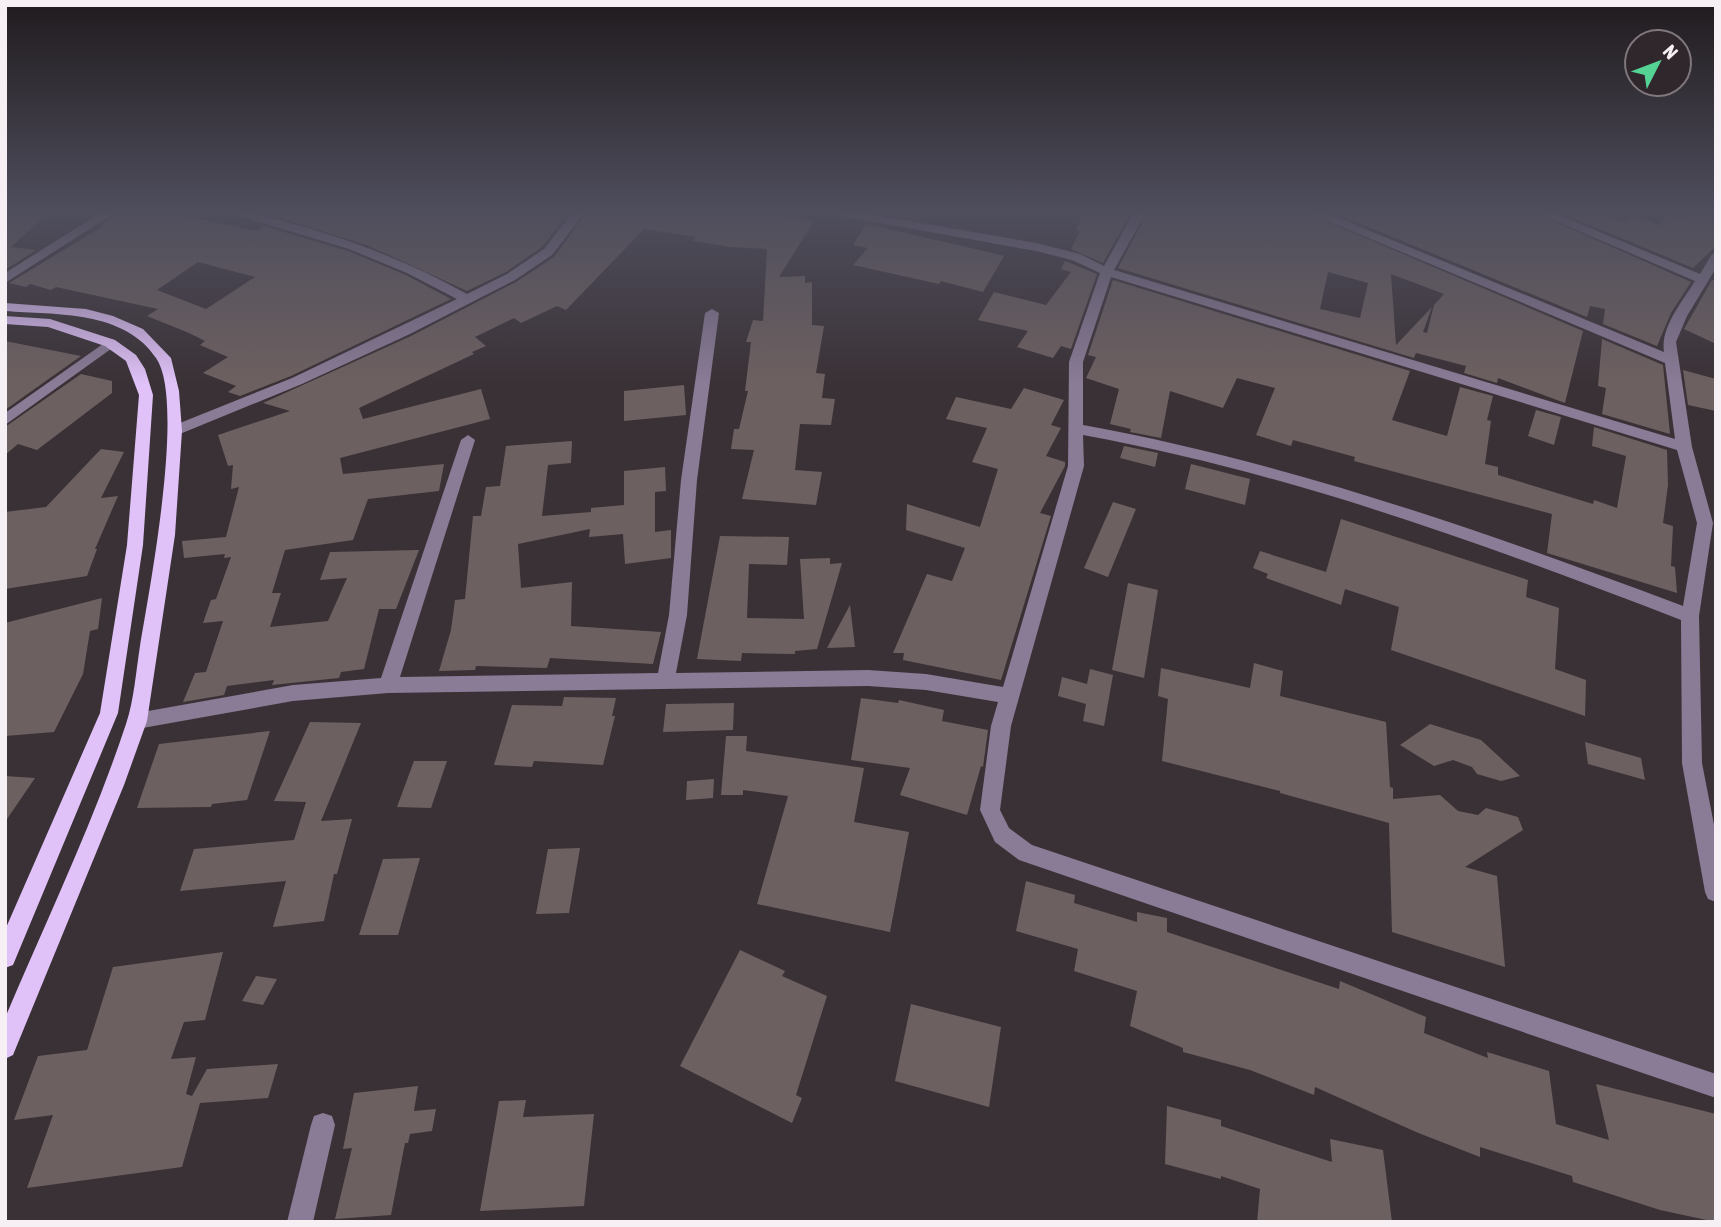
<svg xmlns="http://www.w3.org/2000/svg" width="1721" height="1227" font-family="'Asap Condensed',sans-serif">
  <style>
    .building { fill: #6d6060; fill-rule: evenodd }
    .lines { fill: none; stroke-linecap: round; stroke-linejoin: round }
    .minor { fill: #8a7b96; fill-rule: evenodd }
    .major { fill: #e0c2f8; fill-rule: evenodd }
  </style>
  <rect width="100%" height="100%" fill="#3a3136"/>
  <g class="building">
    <path d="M5,212H49L11,247L36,250L5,270Z"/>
    <path d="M119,212H166L251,230L257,231L264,226L348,251L406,275L451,299L291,376L240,396L228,392L236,386L203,373L228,357L200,345L205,341L189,333L147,316L158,309L56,287L51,290L30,284L26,287L9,283L105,225H101ZM198,262L255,277L206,309L157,290Z"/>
    <path d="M285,212H569L542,247L506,272L467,291L369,246L278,217Z"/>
    <path d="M587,212H758L814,221L779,277L805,276V283L812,282V325L824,326L816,373L825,374L822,398L835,399L831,425L800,424L795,470L822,472L816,505L742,499L754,450L731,449L734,429H739L748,391H745L751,342H746L753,320L763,321L767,249L731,247L693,241L696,237L644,229L566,310L557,306L521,323L514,318L475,337L486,346L472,352L474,354L359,408L363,419L481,389L490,419L340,458L343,474L444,464L439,491L368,499L353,540L285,550L272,593H281L270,627L328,621L347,578L320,580L330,552L419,550L396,609H379L364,669L341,672L339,678L272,685L274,680L227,686L224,695L183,702L195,673L206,672L223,621L203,623L211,600L216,599L231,557L224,558L225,554L184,558L182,541L226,537L239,487L231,489L233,465L228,466L218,435L290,411L263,403L411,336L516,282L554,257Z"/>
    <path d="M1083,212L1116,216L1117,212H1131L1103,263L1071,249L1080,231L1076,230Z"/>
    <path d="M1148,212H1305L1583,331L1565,403L1498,378L1497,383L1464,373L1466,366L1416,353L1414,358L1118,268ZM1328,272L1368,283L1360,318L1320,309ZM1391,274L1444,294L1434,305L1427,333L1423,332L1432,307L1396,345Z"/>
    <path d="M1332,212H1533L1691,282L1671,313L1657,346L1603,324L1605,309L1590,306L1587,317Z"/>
    <path d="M1559,212L1582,216L1586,212H1596L1624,222L1632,215L1659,225L1668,214L1684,219L1689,212H1716V246L1693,268Z"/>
    <path d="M866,224L967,247L1004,256L983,292L941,281L939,284L853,265L868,248L853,245Z"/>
    <path d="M1065,261L1097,274L1071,349L1061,346L1053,358L1017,347L1028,331L978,320L994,292L1046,305L1071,272L1061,269Z"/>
    <path d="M1113,280L1410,371L1392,420L1447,436L1460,387L1493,396L1487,420L1491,421L1485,464L1498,467V475L1593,504L1594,500L1617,508L1626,456L1592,446L1594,427L1667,450L1668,485L1663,523L1673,526L1671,566L1675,567L1677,593L1547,553L1552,514L1354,461L1355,457L1293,440L1291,446L1256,435L1275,388L1237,378L1223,408L1170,391L1161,438L1130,432L1131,429L1110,424L1119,389L1086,378L1096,357L1088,355Z"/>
    <path d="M1712,280L1716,281V344L1684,329Z"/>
    <path d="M1602,339L1663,365L1670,434L1602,414L1606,388L1598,386Z"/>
    <path d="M5,341L81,356L5,410Z"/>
    <path d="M1683,370L1716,379V411L1688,405Z"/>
    <path d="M81,374L112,381V393L37,450L18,444L5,455V427Z"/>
    <path d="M684,385L686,415L624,421V391Z"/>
    <path d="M1024,388L1064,400L1051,425L1061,428L1046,456L1065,462V466L1040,513L1051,516L1001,680L903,660L904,653H893L927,574L952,581L965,548L906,530L907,504L980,527L998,469L972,462L987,428L946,419L956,397L1011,409Z"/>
    <path d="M1536,410L1561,417L1554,445L1528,436Z"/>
    <path d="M572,441L571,463L548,465L542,516L591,512V508L624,505V471L665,467L666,491L655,492V532L671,530V558L625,564L623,534L589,537L590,529L518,544L521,588L572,582L571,626L661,632L653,664L550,658L547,668L476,666L475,670L439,671L451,630L455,600L465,599L473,516H481L486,487L500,486L506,446Z"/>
    <path d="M1124,446L1158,453L1155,467L1120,458Z"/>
    <path d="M101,449L124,452L101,498L118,496L95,549H97L87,576L5,589V512L46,507Z"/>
    <path d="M1191,464L1250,479L1245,505L1185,489Z"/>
    <path d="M1113,502L1136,509L1108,577L1084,568Z"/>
    <path d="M1341,519L1528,580L1526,597L1559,608L1555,669L1586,680L1585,716L1391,650L1399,607L1345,589L1341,605L1266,578L1268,574L1253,568L1260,551L1326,572Z"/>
    <path d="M720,536L789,537L787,565L749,564L747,618L804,619L800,559L830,558V564L842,563L817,649L795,651V654L742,653L741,661L697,659Z"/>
    <path d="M1128,583L1158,590L1144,678L1112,670Z"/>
    <path d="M102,598L98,629L90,631L83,674L54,732L5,736V623Z"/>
    <path d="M850,605L855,647L827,648Z"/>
    <path d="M1254,663L1283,671L1280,696L1386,722L1390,787L1393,788V799L1440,795L1458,811L1478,815L1486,808L1518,817L1523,830L1465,867L1497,876L1505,967L1392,932L1389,823L1280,793V791L1162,761L1168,699L1158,696L1161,668L1250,688Z"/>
    <path d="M1090,669L1113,675L1104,726L1083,721L1086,704L1058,696L1062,677L1087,684Z"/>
    <path d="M564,697L616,698L612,716H615L603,765L534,761L532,767L494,765L512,705L562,706Z"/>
    <path d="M861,698L898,703L899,700L944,710L942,721L988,730L983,767L981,766L967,815L900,795L910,768L851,760Z"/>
    <path d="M734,703L733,730L663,732L666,704Z"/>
    <path d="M310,722L361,723L321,821L352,819L337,874H334L324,921L273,927L286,881L180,891L194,849L294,840L306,802L274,801Z"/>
    <path d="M1430,724L1481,740L1520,776L1501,781L1477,774L1472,767L1453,760L1434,766L1400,745Z"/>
    <path d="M270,731L247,800L212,804L211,807L137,808L159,744Z"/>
    <path d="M726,736H747L746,751L864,768L854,822L909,832L890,932L757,904L788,796L743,790V795H721Z"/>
    <path d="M1585,742L1641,758L1645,780L1588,764Z"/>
    <path d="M414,761H447L431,808L397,807Z"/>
    <path d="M5,776L35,778L5,822Z"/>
    <path d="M714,779L713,798L686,800L687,781Z"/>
    <path d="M580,848L569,913L536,914L548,849Z"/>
    <path d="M420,858L398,935H359L383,859Z"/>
    <path d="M1026,881L1075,895L1074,903L1137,922V912L1167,918V932L1339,989L1340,981L1426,1017L1424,1033L1488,1058L1487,1052L1549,1071L1556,1124L1609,1140L1596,1084L1716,1114V1222L1660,1210L1573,1182L1572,1176L1480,1147V1157L1416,1132L1315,1087L1314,1095L1250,1070L1183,1052V1048L1130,1026L1137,991L1074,971L1078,949L1016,931Z"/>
    <path d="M740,950L785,971L782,976L827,996L796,1095L802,1098L792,1123L680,1066Z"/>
    <path d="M223,952L205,1020L184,1022L171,1059L196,1057L186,1094L192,1096L207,1069L278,1064L268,1098L200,1103L182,1167L27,1188L53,1115L14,1120L38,1056L87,1050L113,967Z"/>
    <path d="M256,976L277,979L263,1005L242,1001Z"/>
    <path d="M911,1004L1001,1027L989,1107L895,1081Z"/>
    <path d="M418,1086L414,1111L436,1109L432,1131L410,1134L408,1143H405L391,1215L335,1219L352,1148L343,1149L354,1093Z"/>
    <path d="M526,1100L523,1117L594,1114L584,1206L480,1211L499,1101Z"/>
    <path d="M1167,1106L1221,1120V1126L1332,1162L1330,1139L1383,1150L1392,1222H1257L1260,1189L1221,1176V1179L1165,1164Z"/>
  </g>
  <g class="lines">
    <g class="minor">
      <path d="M102,212H116L5,283V273Z"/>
      <path d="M227,212H249L264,216C335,234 403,258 467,294L507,274L544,249L573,212H585L552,255L515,280L410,334L302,384L175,436L168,431L170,427L292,378L457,299L407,273L349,249Z"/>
      <path d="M830,212H858L1036,243L1080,254L1104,266L1134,212H1146L1114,270L1675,439L1665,363L1307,212H1324L1664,352C1660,327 1683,301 1695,281L1535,212H1552L1700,274L1712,254L1716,253V268L1687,316L1676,342L1692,447L1713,523L1699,616L1702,763L1716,835V902L1708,899L1705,892L1682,763L1681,620C1485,544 1290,473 1083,435L1084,466L1011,726L1000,810L1009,828L1032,845L1716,1074V1098L1019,860L995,842L980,810L991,726L998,702L926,690L868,686L388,693L293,701L137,729L130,727L127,721L130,715L137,713L293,685L381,678L461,440L468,435L475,440L400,677L658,673L669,615L681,480L705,313L712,309L719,313L697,480L687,615L676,673L868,670L926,674L1003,687L1068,466L1069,362L1100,273L1072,260L1036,251L836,215ZM1111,277L1677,450L1697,523L1683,606C1486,532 1291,463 1083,425V362Z"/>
      <path d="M110,339L115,340V346L5,425V413Z"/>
      <path d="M323,1113L332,1116L335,1125L313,1222H287L311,1125L314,1116Z"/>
    </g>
    <g class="major">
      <path d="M5,303L86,309L113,316L143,329L171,358L179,391L182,431L175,535L147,721L124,785L13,1055L5,1059V1018C46,921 93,824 126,724C134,700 136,671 140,646C149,591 186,401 156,358C124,310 56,315 5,311Z"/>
      <path d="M5,316L50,319L115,340L136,355L145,369L153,395L143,545L118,713L13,965L5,968V930L100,713L127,545L139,395L126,361L105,346L48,327L5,324Z"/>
    </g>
  </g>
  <linearGradient id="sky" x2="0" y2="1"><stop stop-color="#201b1e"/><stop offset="0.55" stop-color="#4f4e5d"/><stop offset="1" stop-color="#4f4e5d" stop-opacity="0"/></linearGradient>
  <rect width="1721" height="384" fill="url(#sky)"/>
  <rect width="1721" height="1227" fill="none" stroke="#f6eff3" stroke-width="14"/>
  <g transform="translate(1658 63) rotate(48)"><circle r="33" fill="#30272c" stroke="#7f777c" stroke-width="2"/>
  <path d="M0-5L12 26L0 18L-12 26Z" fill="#54d395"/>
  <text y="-10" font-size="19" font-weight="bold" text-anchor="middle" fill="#f6eff3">N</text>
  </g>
</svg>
